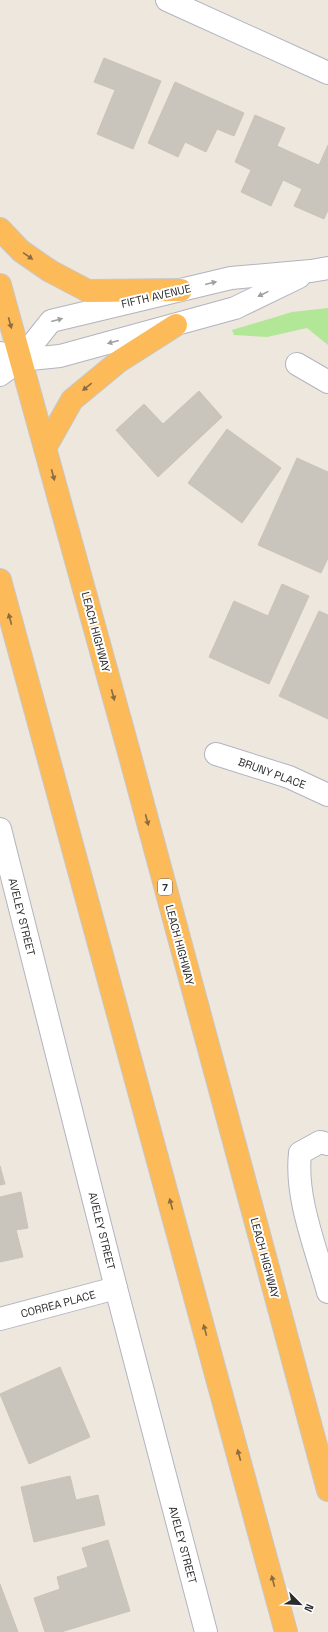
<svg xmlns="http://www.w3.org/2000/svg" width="328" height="1632" font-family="'Space Grotesk',sans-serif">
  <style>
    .green { fill: #b2e797 }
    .building { fill: #c9c5bc; stroke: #cac3b7 }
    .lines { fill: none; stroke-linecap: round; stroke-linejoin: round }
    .minor-casing { stroke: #b1b4c0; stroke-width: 24 }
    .tertiary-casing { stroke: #b1b4c0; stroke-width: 24 }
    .trunk-casing { stroke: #c8c8c8; stroke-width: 24 }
    .minor { stroke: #fff; stroke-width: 22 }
    .tertiary { stroke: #fff; stroke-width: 22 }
    .trunk { stroke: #fcba58; stroke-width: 22 }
    .oneway { fill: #8a6c40 }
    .oneway2 { fill: #a0a0a0 }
    .labels { text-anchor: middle; stroke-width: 4; stroke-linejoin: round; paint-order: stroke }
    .shield { fill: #fff; stroke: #6b6b6b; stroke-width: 1 }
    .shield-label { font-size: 10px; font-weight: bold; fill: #2c2c2c }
    .street-label { font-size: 11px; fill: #2c2c2c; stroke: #fff }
  </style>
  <rect width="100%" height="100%" fill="#eee7dd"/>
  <path class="green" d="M328,308V345L307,328L267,337L234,335L232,330L292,312Z"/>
  <g class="building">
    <path d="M104,58L161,81L133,149L97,134L115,90L94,82Z"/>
    <path d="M175,82L244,113L234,136L217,129L206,152L185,142L178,157L148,143Z"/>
    <path d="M255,115L285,128L277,146L319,165L328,145V210L324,219L294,206L302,189L283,180L271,206L241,192L251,170L235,162Z"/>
    <path d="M199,391L222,417L158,477L116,430L144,404L163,424Z"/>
    <path d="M227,429L281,468L242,523L188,483Z"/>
    <path d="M297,458L328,472V558L321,573L258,545Z"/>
    <path d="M282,584L309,596L269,684L209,657L234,601L268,616Z"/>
    <path d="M319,611L328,615V719L279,696Z"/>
    <path d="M0,1166L5,1184L0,1185Z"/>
    <path d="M21,1192L28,1228L16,1230L23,1257L0,1262V1197Z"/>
    <path d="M60,1367L90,1437L29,1464L0,1394Z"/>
    <path d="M70,1476L76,1500L98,1495L105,1525L34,1542L21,1487Z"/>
    <path d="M108,1540L130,1611L61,1632H45L34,1598L60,1589L57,1577L88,1567L82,1548Z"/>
    <path d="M0,1584L18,1632H0Z"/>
  </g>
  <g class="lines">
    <defs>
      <g id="minor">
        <path d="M167,0L328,73"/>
        <path d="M297,364L328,382"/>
        <path d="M216,754L289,777L328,795"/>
        <path d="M0,829L116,1288L206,1632"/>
        <path d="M328,1144L320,1142L300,1153C295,1198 316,1248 328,1292"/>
        <path d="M0,1319L116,1288"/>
      </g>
      <g id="tertiary">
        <path d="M0,353L20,360L60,356L235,308L299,277"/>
        <path d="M0,375L20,360L51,321L231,278L311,271L328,268"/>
      </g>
      <g id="trunk">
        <path d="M0,229L21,251L50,271L88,291L181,290"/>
        <path d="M0,285L130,756L328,1490"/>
        <path d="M45,448L72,400L118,362L176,325"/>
        <path d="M0,580L286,1632"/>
      </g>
    </defs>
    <use href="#minor" class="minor-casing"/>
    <use href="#tertiary" class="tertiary-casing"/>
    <use href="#trunk" class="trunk-casing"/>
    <use href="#minor" class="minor"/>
    <use href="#tertiary" class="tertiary"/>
    <use href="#trunk" class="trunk"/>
  </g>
  <defs><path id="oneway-solid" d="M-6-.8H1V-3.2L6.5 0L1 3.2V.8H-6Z"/></defs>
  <g class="oneway">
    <use href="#oneway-solid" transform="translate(28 256) rotate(35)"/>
    <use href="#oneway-solid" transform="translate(10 323) rotate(75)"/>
    <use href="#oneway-solid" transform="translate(87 387) rotate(141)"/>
    <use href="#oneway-solid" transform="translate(53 475) rotate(75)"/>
    <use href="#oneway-solid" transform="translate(10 619) rotate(-105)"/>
    <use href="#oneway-solid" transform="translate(113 695) rotate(75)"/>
    <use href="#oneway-solid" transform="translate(147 820) rotate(75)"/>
    <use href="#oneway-solid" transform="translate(171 1204) rotate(-105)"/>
    <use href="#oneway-solid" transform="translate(205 1330) rotate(-105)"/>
    <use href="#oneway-solid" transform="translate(239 1455) rotate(-105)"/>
    <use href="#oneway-solid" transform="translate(273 1581) rotate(-105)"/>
  </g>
  <g class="oneway2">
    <use href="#oneway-solid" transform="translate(211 283) rotate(-14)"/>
    <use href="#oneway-solid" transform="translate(263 294) rotate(154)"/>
    <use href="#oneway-solid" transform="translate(57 320) rotate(-15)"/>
    <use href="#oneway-solid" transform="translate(113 342) rotate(165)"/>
  </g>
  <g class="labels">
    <rect class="shield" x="158" y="879" width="14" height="16" rx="3"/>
    <g class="shield-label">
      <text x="165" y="891">7</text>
    </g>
    <g class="street-label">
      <text transform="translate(156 296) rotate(-13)" y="4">FIFTH AVENUE</text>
      <text transform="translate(96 632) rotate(75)" y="4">LEACH HIGHWAY</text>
      <text transform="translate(272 773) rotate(20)" y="4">BRUNY PLACE</text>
      <text transform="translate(22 917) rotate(76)" y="4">AVELEY STREET</text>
      <text transform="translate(180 945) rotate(75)" y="4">LEACH HIGHWAY</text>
      <text transform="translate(102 1231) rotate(76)" y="4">AVELEY STREET</text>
      <text transform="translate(265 1258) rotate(75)" y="4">LEACH HIGHWAY</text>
      <text transform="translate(58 1304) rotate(-15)" y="4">CORREA PLACE</text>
      <text transform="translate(183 1545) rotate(75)" y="4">AVELEY STREET</text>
    </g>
  </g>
  <g transform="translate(300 1604) rotate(114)" stroke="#ffffff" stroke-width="3" paint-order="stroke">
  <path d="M0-3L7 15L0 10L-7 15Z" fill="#2c2c2c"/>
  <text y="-6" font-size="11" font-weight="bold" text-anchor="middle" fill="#2c2c2c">N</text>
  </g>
</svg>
